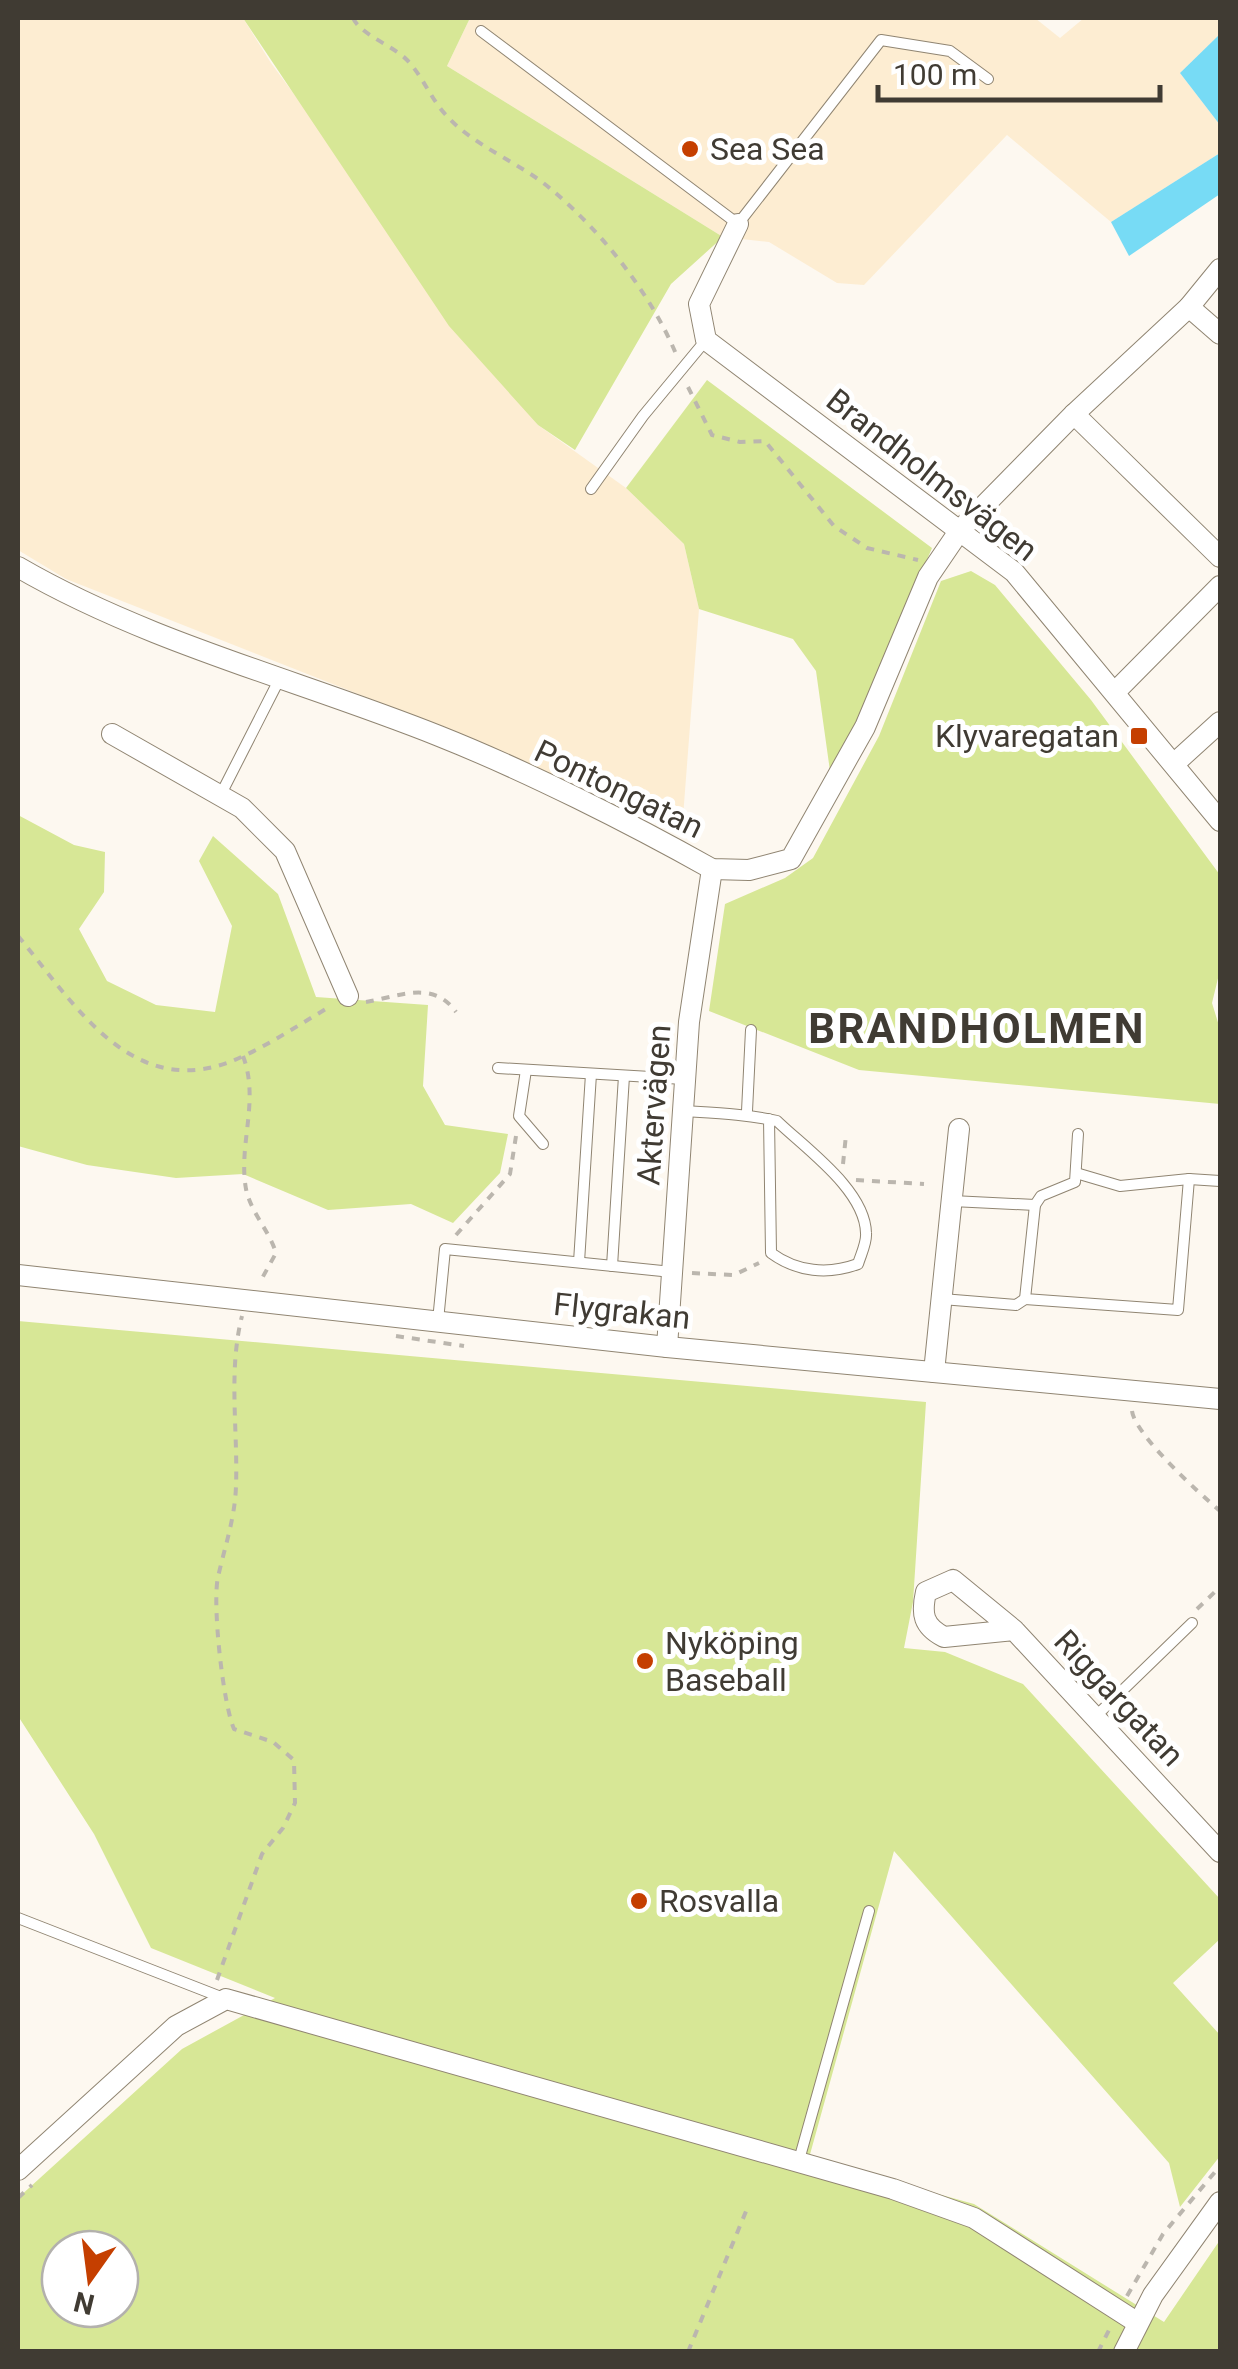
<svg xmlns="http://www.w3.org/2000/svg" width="1238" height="2369" font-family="Roboto,sans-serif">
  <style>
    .built { fill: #fdedd2 }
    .green { fill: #d7e796; fill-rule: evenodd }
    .water { fill: #77dbf5 }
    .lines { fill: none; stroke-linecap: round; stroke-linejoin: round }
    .service-casing { stroke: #908572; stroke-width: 12 }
    .minor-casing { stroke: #908572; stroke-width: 22 }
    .path { stroke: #bbb6ae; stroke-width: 4; stroke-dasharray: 8 8; stroke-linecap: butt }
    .service { stroke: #fff; stroke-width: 10 }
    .minor { stroke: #fff; stroke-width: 20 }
    .poi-dot { fill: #c53f00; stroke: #fff; stroke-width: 4 }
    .labels { text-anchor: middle; stroke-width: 10; stroke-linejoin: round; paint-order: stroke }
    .poi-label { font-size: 32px; fill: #403b33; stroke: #fff; text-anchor: start }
    .street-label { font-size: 32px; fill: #403b33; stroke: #fff }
    .district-label { font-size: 42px; font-weight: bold; letter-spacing: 2.5px; fill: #403b33; stroke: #fff }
  </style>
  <rect width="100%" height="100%" fill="#fdf8f0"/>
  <g class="built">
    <path d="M18,18H243L271,63L538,425L626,488L684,544L699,609L682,830L447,729L66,579L18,550Z"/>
    <path d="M470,18H1035L1060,38L1084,18H1220V34L1180,73L1220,125V153L1111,222L1007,135L864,285L837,283L769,242L723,237L447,66Z"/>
  </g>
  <g class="green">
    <path d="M243,18H470L447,66L723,237L671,284L575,450L538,425L449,326Z"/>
    <path d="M707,380L932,548L858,720L830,771L816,671L793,639L699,609L684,544L626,488Z"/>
    <path d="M971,571L995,585L1091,700L1220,875V970L1212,1003L1220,1029V1104L859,1070L709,1011L725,904L785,878L813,858L879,736L941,581Z"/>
    <path d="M18,815L74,845L105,852L104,892L79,929L107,981L156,1005L215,1012L232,926L199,861L213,836L278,894L316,997L428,1005L423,1086L445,1125L508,1134L500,1173L453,1223L411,1204L328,1210L243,1174L176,1178L87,1165L18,1146Z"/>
    <path d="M18,1321L926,1402L913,1602L904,1648L945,1652L1023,1684L1220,1899V1939L1173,1983L1220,2035V2156L1180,2207L1169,2163L894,1851L809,2158L974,2204L1164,2322L1220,2240V2351H18V2198L182,2049L275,1998L151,1948L94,1834L18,1716ZM60,2249H120V2309H60Z"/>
  </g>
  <g class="water">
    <path d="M1220,34V125L1180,73Z"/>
    <path d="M1220,153V194L1129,256L1111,222Z"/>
  </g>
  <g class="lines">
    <defs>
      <g id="service">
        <path d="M481,31L738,224L881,40L950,51L988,79"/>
        <path d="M591,489L643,416L706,340"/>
        <path d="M220,796L280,678"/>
        <path d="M498,1068L684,1079"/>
        <path d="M526,1070L519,1116L543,1144"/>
        <path d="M683,1111C715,1113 746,1114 777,1121C806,1149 865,1190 866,1233C867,1243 861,1254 858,1264C828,1275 797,1272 771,1253L769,1119"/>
        <path d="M747,1111L751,1030"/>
        <path d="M1078,1134L1075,1182L1041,1196L1035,1205L1025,1299L1178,1310L1189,1179"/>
        <path d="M1076,1173L1120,1186L1189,1179L1220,1181"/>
        <path d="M952,1201L1035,1205"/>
        <path d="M579,1262L591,1074"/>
        <path d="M612,1266L624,1076"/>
        <path d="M942,1299L1016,1305L1025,1299"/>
        <path d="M438,1321L445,1249L672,1272"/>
        <path d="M1096,1716L1192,1623"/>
        <path d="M18,1918L226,1999"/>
        <path d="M799,2160L869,1911"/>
      </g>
      <g id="minor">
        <path d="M738,224L699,304L706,340L1014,572L1220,821"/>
        <path d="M1189,307L1220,334"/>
        <path d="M1074,414L1220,557"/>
        <path d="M18,567C149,643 299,680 439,736C527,771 630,823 712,869L749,870L791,859L865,727L928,577L960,530L1074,414L1189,307L1220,269"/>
        <path d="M1117,690L1220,586"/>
        <path d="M112,734L242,808L285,851L348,996"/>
        <path d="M1175,763L1220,722"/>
        <path d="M18,1275L667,1347L1220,1399"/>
        <path d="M667,1347L689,1022L712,869"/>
        <path d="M934,1372L959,1129"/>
        <path d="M1014,1630L944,1637C923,1626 921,1614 926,1592L953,1580L1014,1630L1220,1852"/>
        <path d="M18,2170L176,2026L226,1999L893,2189L974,2218L1138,2323"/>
        <path d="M1124,2352L1153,2295L1220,2202"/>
      </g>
    </defs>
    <use href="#service" class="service-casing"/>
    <use href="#minor" class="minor-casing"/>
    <g class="path">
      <path d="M353,18C360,34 393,46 406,59C423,76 430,98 446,115C473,146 521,163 552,190C602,232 651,294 676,354"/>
      <path d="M688,387L712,435L740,442L765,441L834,526L867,548L918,560"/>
      <path d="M18,936C75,1004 132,1104 237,1059C269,1045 300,1024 331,1006"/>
      <path d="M366,1002C397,997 433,979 456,1012"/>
      <path d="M243,1056C260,1101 238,1144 246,1189C251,1213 269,1230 276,1253L260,1282"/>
      <path d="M843,1164L846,1135"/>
      <path d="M856,1180L924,1184"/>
      <path d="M456,1235L510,1174L516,1136"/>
      <path d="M692,1273L734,1275L759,1263"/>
      <path d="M396,1336L464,1346"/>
      <path d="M1132,1411C1135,1435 1200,1494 1220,1511"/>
      <path d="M1197,1609L1220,1587"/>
      <path d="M217,1980L262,1854L283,1828L295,1803L294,1760L273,1742L234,1729C223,1704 212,1604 218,1577C225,1546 235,1518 236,1486C238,1430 228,1371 242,1316"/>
      <path d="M18,2198L32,2185"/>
      <path d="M1127,2296L1163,2234L1220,2166"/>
      <path d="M688,2352L749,2204"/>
      <path d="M1098,2352L1111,2326"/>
    </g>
    <use href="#service" class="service"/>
    <use href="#minor" class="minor"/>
  </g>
  <g class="poi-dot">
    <circle cx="690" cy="149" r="10"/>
    <rect x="1129" y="726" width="20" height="20" rx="5"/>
    <circle cx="645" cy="1661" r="10"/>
    <circle cx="639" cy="1901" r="10"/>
  </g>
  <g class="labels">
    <g class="poi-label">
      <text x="710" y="160">Sea Sea</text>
      <text x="1119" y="747" text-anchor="end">Klyvaregatan</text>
      <text x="665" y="1654">Nyköping<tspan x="665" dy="37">Baseball</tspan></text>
      <text x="659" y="1912">Rosvalla</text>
    </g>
    <g class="street-label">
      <text transform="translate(932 475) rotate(38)" y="11">Brandholmsvägen</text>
      <text transform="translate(619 789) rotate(26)" y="11">Pontongatan</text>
      <text transform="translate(654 1105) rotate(-86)" y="11">Aktervägen</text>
      <text transform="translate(622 1311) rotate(6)" y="11">Flygrakan</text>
      <text transform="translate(1119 1698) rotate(47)" y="11">Riggargatan</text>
    </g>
    <g class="district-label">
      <text x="977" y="1043">BRANDHOLMEN</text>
    </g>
  </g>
  <rect width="1238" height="2369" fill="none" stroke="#403b33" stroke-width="40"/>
  <g transform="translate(90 2279) rotate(194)"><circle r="48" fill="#ffffff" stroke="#b3b1ad" stroke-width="2.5"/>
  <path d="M0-8L18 38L0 25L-18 38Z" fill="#c53f00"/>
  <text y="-15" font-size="28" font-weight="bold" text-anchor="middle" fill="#403b33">N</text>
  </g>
  <path d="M878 85v15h282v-15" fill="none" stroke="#403b33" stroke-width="5"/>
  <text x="893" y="85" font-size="30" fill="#403b33" stroke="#ffffff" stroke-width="8" paint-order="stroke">100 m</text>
</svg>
